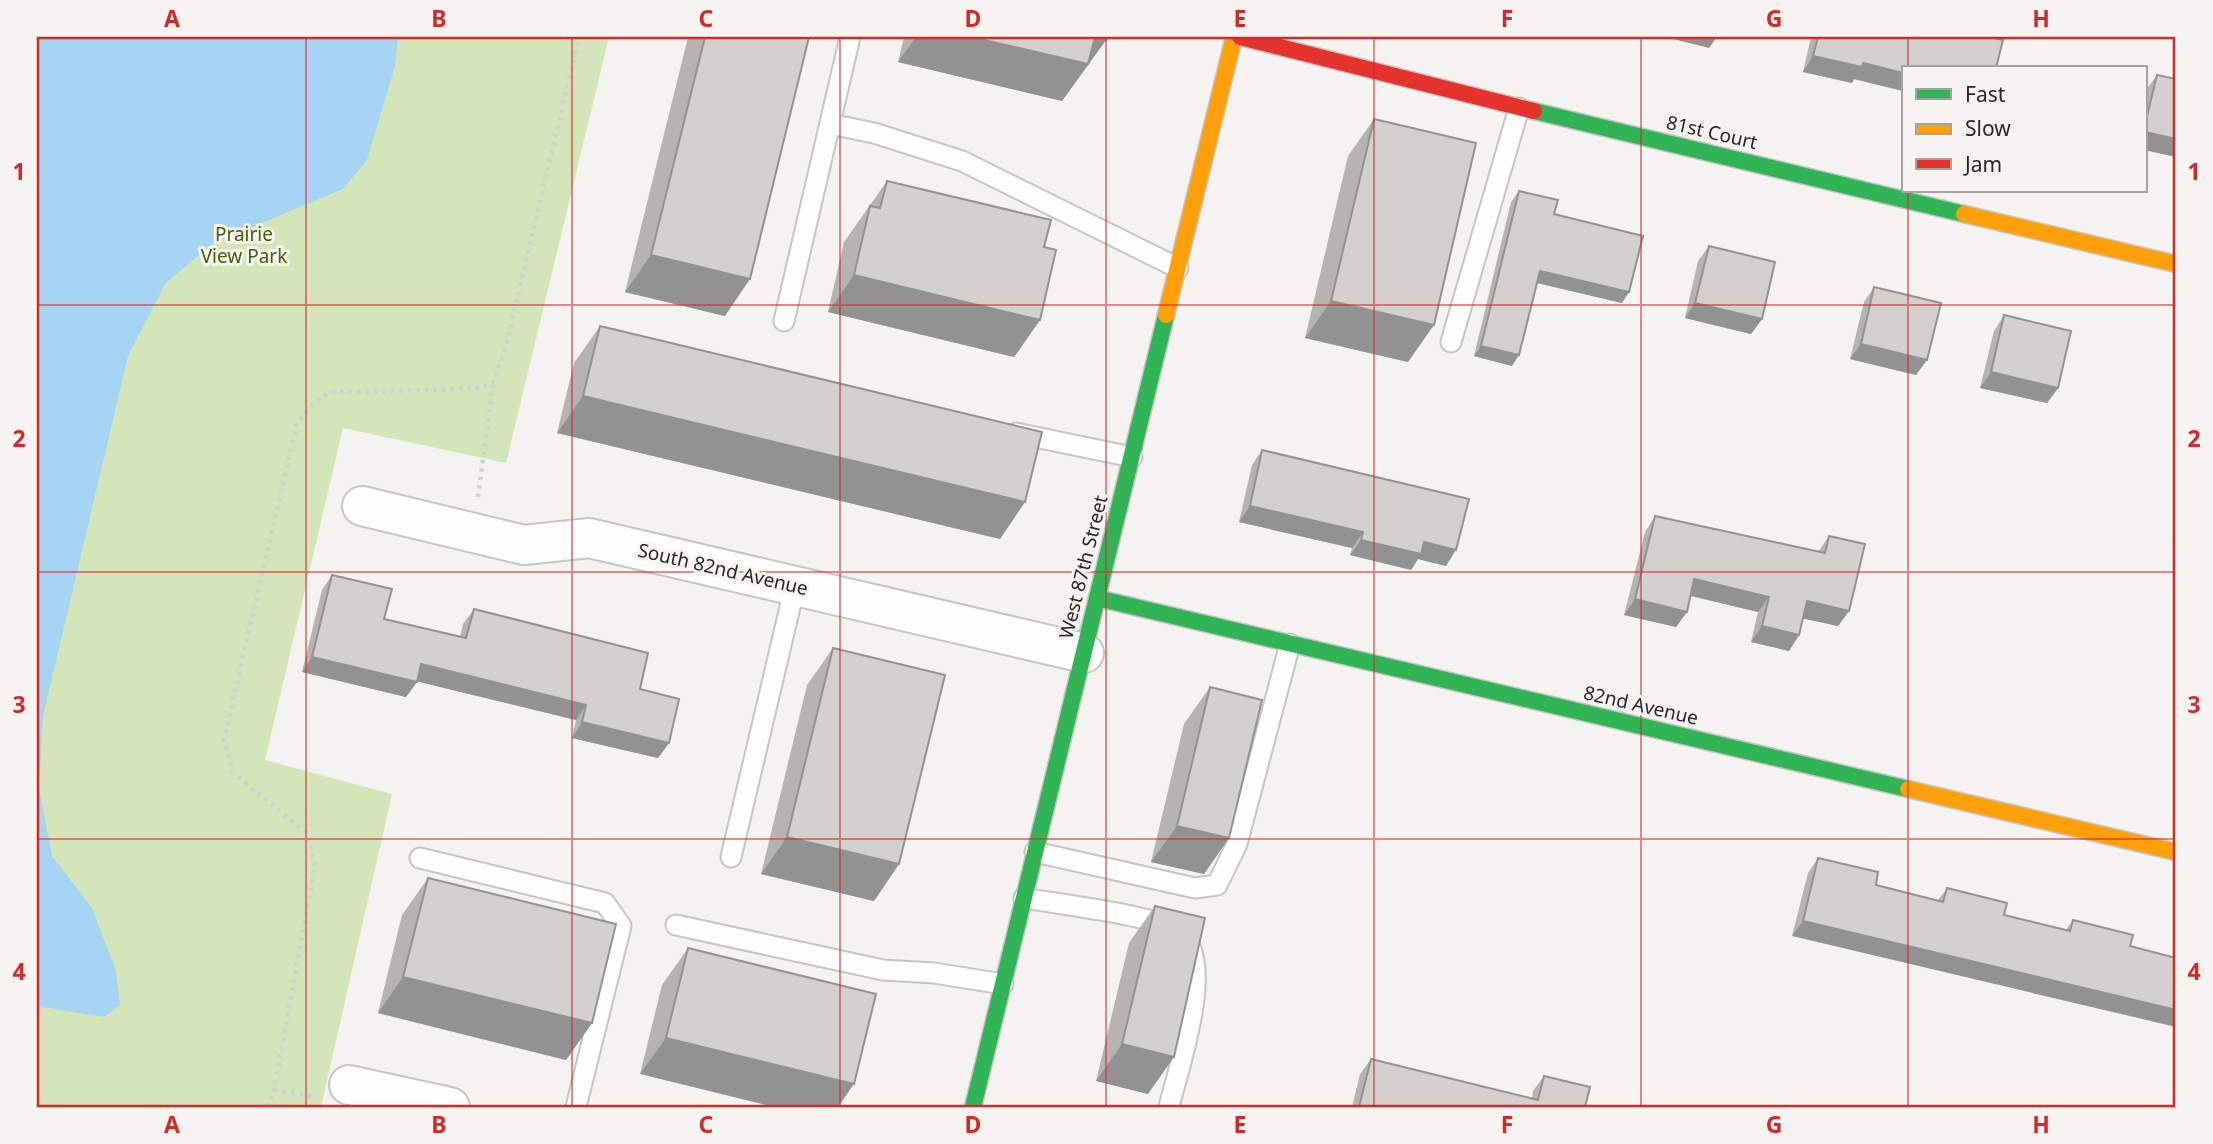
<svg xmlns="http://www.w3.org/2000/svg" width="2213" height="1144" font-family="'Noto Sans',sans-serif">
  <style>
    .green { fill: #d4e5b9 }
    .water { fill: #a6d4f3 }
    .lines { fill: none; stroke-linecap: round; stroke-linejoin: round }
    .lane-casing { stroke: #c6c5c3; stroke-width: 23 }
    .street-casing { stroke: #c6c5c3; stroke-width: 42 }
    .fast-casing { stroke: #c6c5c3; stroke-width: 19 }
    .slow-casing { stroke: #c6c5c3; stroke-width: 19 }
    .jam-casing { stroke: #c6c5c3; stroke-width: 19 }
    .path { stroke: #d1d1d0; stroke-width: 4.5; stroke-dasharray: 3.5 5; stroke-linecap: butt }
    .lane { stroke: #fefdfd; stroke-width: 19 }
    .street { stroke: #fefdfd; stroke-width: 38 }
    .fast { stroke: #30b455; stroke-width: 16 }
    .slow { stroke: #ff9f0a; stroke-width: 16 }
    .jam { stroke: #e5322d; stroke-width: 16 }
    .wall { fill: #b5b4b3 }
    .shaded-wall { fill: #939292 }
    .building { fill: #d2d1d0; stroke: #939292; stroke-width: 2 }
    .grid { fill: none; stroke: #d62828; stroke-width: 2; stroke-opacity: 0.55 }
    .labels { text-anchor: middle; stroke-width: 6; stroke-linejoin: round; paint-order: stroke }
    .street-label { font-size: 19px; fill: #282726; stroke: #f6f3f0 }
    .park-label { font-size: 19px; fill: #446201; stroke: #f6f3f0 }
    .neatline { fill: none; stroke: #d62828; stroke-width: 2.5 }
    .grid-label { font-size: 23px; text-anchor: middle; font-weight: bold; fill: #d62828 }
  </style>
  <rect width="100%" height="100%" fill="#f5f3f1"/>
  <path class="green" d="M37,37H609L506,463L343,428L265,760L392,794L321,1107H37Z"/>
  <path class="water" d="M37,37H398L395,66L367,160L343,189L212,244L165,284L128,356L43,716L39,788L52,856L92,908L116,971L120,1005L104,1017L37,1006Z"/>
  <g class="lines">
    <defs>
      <g id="lane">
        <path d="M830,124L874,133L962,161L1178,268"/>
        <path d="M784,321L850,37"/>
        <path d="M1451,342L1519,108"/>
        <path d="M1016,433L1132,457"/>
        <path d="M1035,852L1195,888L1217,885L1237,844L1290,644"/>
        <path d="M731,857L795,586"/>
        <path d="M420,858L605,903L621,926L576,1107"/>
        <path d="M1024,898C1057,904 1152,915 1176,930C1219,955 1178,1068 1169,1107"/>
        <path d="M676,925L883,970L934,973L1003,984"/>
      </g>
      <g id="street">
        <path d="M362,506L524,545L589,538L1084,653"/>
        <path d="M349,1085L450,1107"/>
      </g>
      <g id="fast">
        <path d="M1534,111L1964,214"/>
        <path d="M1097,598L1908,789"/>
        <path d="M973,1107L1166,315"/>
      </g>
      <g id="slow">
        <path d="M1964,214L2176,264"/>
        <path d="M1166,315L1234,37"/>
        <path d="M1908,789L2176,852"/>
      </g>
      <path id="jam" d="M1240,37L1534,111"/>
    </defs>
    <use href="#lane" class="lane-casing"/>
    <use href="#street" class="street-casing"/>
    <use href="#fast" class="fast-casing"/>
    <use href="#slow" class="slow-casing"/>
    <use href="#jam" class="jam-casing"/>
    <g class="path">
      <path d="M478,497L493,383"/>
      <path d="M274,1090L315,1097"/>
      <path d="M267,1107L274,1090L315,867L307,833L233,773L224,739L297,423L311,406L329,392L475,389L493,383L505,350L579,37"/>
    </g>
    <use href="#lane" class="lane"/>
    <use href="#street" class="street"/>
    <use href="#fast" class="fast"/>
    <use href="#slow" class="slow"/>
    <use href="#jam" class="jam"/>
  </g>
  <g class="wall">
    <path d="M688,37H809L725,316L625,292Z"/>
    <path d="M904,37H1107L1106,40L1062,101L898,62Z"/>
    <path d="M1811,37H1989L1903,68V91L1854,79L1852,83L1803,72Z"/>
    <path d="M2157,75L2176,157L2145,150V96L2146,90Z"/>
    <path d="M1374,119L1408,362L1305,338L1348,156Z"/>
    <path d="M887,181L1044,247L1040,320L1014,357L828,312L844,242Z"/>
    <path d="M1519,191L1554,214L1622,303L1537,283L1512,366L1474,356L1511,202Z"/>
    <path d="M1709,246L1762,319L1751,334L1685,318L1698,261Z"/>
    <path d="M1874,287L1916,375L1850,359L1864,302Z"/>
    <path d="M2004,315L2058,388L2047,403L1980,388L1994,331Z"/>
    <path d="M600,326L1025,502L1000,539L557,433L574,363Z"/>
    <path d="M1262,450L1446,566L1418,559L1411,570L1350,555L1352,548L1239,522L1252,465Z"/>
    <path d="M1655,516L1818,552L1829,536L1849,611L1838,626L1803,618L1799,635L1789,651L1751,642L1758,612L1690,596L1687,612L1676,627L1624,615L1645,532Z"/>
    <path d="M332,575L384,619L460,637L463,624L474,609L640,689L669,743L658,758L572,738L576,720L417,681L406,697L302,672L322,590Z"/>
    <path d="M833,648L899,864L874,901L761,874L807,685Z"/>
    <path d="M1210,687L1229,838L1204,874L1151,862L1184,724Z"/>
    <path d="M1818,858L1876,885L1938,900L1947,888L2004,915L2066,930L2073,920L2133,935L1792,936L1808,873Z"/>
    <path d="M428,878L592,1023L566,1060L378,1013L402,915Z"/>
    <path d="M1155,906L1148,1094L1096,1081L1129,943Z"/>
    <path d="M688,948L876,994L640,1074L662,985Z"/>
    <path d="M1371,1059L1532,1099L1533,1091L1544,1076L1585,1107H1352L1360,1074Z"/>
  </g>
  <g class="shaded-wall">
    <path d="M916,37H1095L1106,40L1062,101L898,62Z"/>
    <path d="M1665,37H1717L1709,48Z"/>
    <path d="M1813,56L1863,63L1903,73V91L1854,79L1852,83L1803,72Z"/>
    <path d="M2145,132L2176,139V157L2145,150Z"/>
    <path d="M651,255L750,279L725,316L625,292Z"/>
    <path d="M1540,271L1629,292L1622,303L1533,282Z"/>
    <path d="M854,275L1040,320L1014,357L828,312Z"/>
    <path d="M1331,301L1434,325L1408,362L1305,338Z"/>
    <path d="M1695,303L1762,319L1751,334L1685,318Z"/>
    <path d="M1861,344L1927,360L1916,375L1850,359Z"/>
    <path d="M1481,346L1519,355L1512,366L1474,356Z"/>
    <path d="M1991,372L2058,388L2047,403L1980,388Z"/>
    <path d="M583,396L1025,502L1000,539L557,433Z"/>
    <path d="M1250,506L1363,532L1352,548L1239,522Z"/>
    <path d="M1361,540L1424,542L1456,550L1446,566L1418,559L1411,570L1350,555Z"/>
    <path d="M1694,579L1769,597L1758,612L1684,594Z"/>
    <path d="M1635,599L1687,612L1676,627L1624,615Z"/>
    <path d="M1807,601L1849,611L1838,626L1796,617Z"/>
    <path d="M1762,626L1799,635L1789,651L1751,642Z"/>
    <path d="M312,657L417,682L406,697L302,672Z"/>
    <path d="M421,664L586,705L576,720L411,680Z"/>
    <path d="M582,722L669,743L658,758L572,738Z"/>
    <path d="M1177,826L1229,838L1204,874L1151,862Z"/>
    <path d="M787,837L899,864L874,901L761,874Z"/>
    <path d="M1803,921L2176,1010V1027L1792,936Z"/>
    <path d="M403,977L592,1023L566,1060L378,1013Z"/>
    <path d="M666,1038L854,1084L838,1107H774L640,1074Z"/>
    <path d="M1122,1044L1174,1057L1148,1094L1096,1081Z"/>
  </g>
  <g class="building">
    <path d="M705,37H809L750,279L651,255Z"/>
    <path d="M972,37H1107L1106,40L1095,37L1088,64Z"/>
    <path d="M1818,37H1989L2003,40L1996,68H1903V73L1863,63L1862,67L1813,56Z"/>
    <path d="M2157,75L2176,79V139L2145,132V124Z"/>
    <path d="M1374,119L1476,143L1434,325L1331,301Z"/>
    <path d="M887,181L1051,220L1044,247L1056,250L1040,320L854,275L870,206L880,208Z"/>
    <path d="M1519,191L1558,200L1554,214L1643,236L1629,292L1540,271L1519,355L1481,346Z"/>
    <path d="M1709,246L1775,262L1762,319L1695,303Z"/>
    <path d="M1874,287L1941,303L1927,360L1861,344Z"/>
    <path d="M2004,315L2071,331L2058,388L1991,372Z"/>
    <path d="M600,326L1042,432L1025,502L583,396Z"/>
    <path d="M1262,450L1469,499L1456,550L1424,542L1421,554L1361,540L1363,532L1250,506Z"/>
    <path d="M1655,516L1825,553L1829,536L1865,544L1849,611L1807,601L1799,635L1762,626L1769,597L1694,579L1687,612L1635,599Z"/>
    <path d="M332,575L392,589L384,619L466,638L474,609L648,653L640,689L679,699L669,743L582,722L586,705L421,664L417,682L312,657Z"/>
    <path d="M833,648L945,675L899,864L787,837Z"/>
    <path d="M1210,687L1262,700L1229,838L1177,826Z"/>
    <path d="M1818,858L1878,872L1876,885L1943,902L1947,888L2007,903L2004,915L2070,931L2073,920L2133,935L2130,946L2176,958V1010L1803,921Z"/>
    <path d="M428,878L616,924L592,1023L403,977Z"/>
    <path d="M1155,906L1205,918L1174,1057L1122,1044Z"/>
    <path d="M688,948L876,994L854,1084L666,1038Z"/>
    <path d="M1371,1059L1538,1100L1544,1076L1590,1087L1585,1107H1359Z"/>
  </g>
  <path class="grid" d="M306,37V1107M572,37V1107M840,37V1107M1106,37V1107M1374,37V1107M1641,37V1107M1908,37V68M1908,191V1107M37,305H2176M37,572H2176M37,839H2176"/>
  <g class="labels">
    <g class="street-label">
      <text transform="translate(1712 132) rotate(13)" y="7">81st Court</text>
      <text transform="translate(1083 567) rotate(-76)" y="7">West 87th Street</text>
      <text transform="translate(723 569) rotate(13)" y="7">South 82nd Avenue</text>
      <text transform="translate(1641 705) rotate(13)" y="7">82nd Avenue</text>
    </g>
    <g class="park-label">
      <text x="244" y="241">Prairie<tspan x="244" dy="22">View Park</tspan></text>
    </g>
  </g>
  <rect width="2213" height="1144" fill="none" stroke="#f6f3f0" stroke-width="77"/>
  <rect x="1902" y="66" width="245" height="126" fill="#f6f3f0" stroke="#a4a19f" stroke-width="2"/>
  <rect x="1916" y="89" width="35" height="10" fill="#30b455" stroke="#a4a19f" stroke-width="2"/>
  <text x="1965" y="102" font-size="21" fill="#282726">Fast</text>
  <rect x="1916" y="124" width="35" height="10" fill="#ff9f0a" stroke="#a4a19f" stroke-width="2"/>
  <text x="1965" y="136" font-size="21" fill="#282726">Slow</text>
  <rect x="1916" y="159" width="35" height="10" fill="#e5322d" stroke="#a4a19f" stroke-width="2"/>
  <text x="1965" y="172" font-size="21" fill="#282726">Jam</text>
  <rect x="38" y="38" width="2136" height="1068" class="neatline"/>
  <g class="grid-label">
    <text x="172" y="27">A</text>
    <text x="439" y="27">B</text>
    <text x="706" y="27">C</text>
    <text x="973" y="27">D</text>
    <text x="1240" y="27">E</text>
    <text x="1507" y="27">F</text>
    <text x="1774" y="27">G</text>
    <text x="2041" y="27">H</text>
    <text x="19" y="180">1</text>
    <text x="2194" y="180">1</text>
    <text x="19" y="447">2</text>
    <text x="2194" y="447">2</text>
    <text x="19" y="713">3</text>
    <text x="2194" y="713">3</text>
    <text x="19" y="980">4</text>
    <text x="2194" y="980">4</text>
    <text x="172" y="1133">A</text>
    <text x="439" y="1133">B</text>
    <text x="706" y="1133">C</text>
    <text x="973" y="1133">D</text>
    <text x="1240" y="1133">E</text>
    <text x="1507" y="1133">F</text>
    <text x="1774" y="1133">G</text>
    <text x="2041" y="1133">H</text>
  </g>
</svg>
